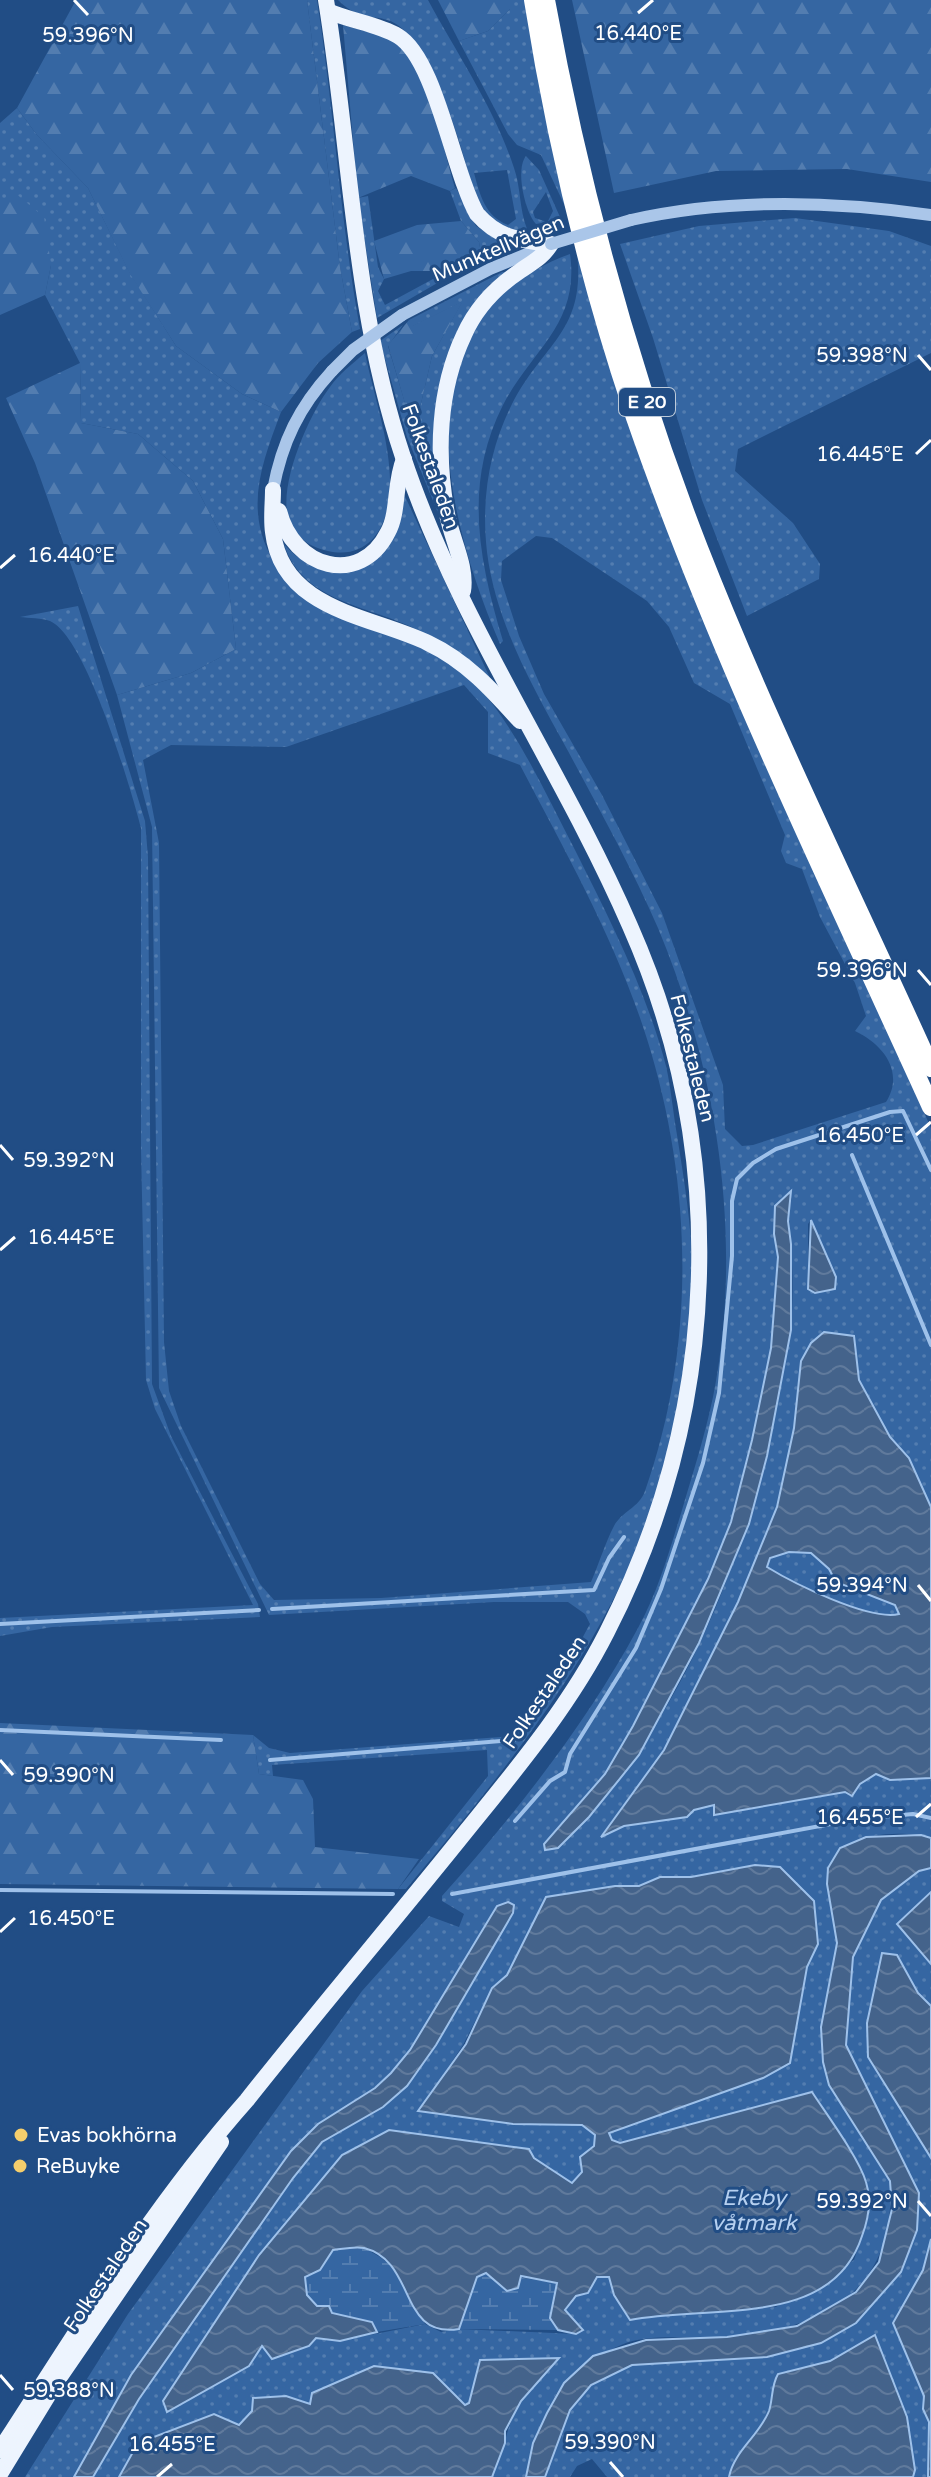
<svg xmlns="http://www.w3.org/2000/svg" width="931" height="2477" font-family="'Varela Round',sans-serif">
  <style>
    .grass { fill: url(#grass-dots); fill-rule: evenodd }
    .forest { fill: url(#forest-firs) }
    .wetland { fill: url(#wetland-marsh) }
    .water { fill: url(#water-waves); stroke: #9ec1ea; stroke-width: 2; fill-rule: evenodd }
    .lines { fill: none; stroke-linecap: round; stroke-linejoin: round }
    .stream { stroke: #9ec1ea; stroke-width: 4 }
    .minor { stroke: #aac6e9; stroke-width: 12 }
    .major { stroke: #edf4fe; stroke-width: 16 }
    .highway { stroke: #fff; stroke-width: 18 }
    .minor-bridge { stroke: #aac6e9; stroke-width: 12 }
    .ticks { fill: none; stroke: #fff; stroke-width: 3 }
    .poi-dot { fill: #f5ce6c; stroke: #214d85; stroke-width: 3 }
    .labels { text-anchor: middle; stroke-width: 6; stroke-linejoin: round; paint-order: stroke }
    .shield { fill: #214d85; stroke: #bccada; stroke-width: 2 }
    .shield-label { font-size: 18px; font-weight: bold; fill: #fff }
    .street-label { font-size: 20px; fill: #fff; stroke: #214d85 }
    .poi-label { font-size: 20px; fill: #fff; stroke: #214d85; text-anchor: start }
    .water-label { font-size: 22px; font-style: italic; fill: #b6d0f0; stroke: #214d85 }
    .ticks-label { font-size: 20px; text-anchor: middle; fill: #fff; stroke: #214d85; stroke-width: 6; stroke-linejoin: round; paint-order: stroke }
  </style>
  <defs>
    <pattern id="grass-dots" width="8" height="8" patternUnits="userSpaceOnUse" patternTransform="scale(2)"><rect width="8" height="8" fill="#3566a2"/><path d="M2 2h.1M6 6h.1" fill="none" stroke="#537db0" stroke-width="1.8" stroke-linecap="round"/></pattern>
    <pattern id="forest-firs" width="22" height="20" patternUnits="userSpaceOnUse" patternTransform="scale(2)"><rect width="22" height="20" fill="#3566a2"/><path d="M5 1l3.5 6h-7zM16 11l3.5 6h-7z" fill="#537db0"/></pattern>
    <pattern id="wetland-marsh" width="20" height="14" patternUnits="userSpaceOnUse" patternTransform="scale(2)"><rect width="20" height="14" fill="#3566a2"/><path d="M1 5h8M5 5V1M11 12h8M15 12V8" fill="none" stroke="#537db0"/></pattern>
    <pattern id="water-waves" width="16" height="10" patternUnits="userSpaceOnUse" patternTransform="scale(2)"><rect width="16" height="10" fill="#44638b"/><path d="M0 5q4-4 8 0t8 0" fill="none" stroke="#607a9c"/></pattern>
  </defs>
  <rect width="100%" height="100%" fill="#214d85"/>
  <g class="grass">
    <path d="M307,0H317C334,109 340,220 360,329L352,332L340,267Z"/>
    <path d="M338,0H428C457,54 495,109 514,168C521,188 519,208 527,229C503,241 485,214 474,196C465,153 434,52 399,26C379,11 363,25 338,0ZM507,170L516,219L508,225C485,216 480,195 474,173Z"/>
    <path d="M510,0H527L569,215L541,155L517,145L508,134L459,41L488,31L510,9Z"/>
    <path d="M17,108L37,135L88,188L130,273L176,346L242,394L281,412C262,463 243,510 274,562C309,623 363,621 420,646C448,658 476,682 494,706C526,749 550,802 575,850C610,920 646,990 666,1066C671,1088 673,1112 677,1135C685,1186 694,1238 692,1290C689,1394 661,1508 613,1600C558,1707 482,1798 406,1889H398L488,1776L487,1750L272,1765L273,1776L259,1774L253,1735L269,1748L290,1753L512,1736C549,1714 569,1661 590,1624L585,1614L568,1602H494L269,1615L159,1388L152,827L117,695L191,673L236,649L223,539L193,481L138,434L81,423L80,363L45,295L51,265L0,206V123ZM464,685L488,712V753L520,765C566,853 617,943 647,1039C693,1185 696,1346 645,1491C639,1508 622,1511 614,1526C605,1543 599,1564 591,1582L381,1598L274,1600L260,1584L181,1426L169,1391L164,1342L159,843L143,760L171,745L286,747Z"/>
    <path d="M526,156L539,170L560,217L548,221L553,211L546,192L533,212L535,218L547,222L536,224C525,212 515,169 526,156Z"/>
    <path d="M456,188L476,226L508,246L500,253L458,271L377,318L358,198L368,196L378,267L384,279L378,291L385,305L481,253L479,242L461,221L450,191Z"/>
    <path d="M795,218L889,231L931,246V353L738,449L735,471L793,523L820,564L819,579L747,616L702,500L653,338L620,244L699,226Z"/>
    <path d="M577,252L861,973L931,1128V1507L909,1458L889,1437L859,1380L854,1337L801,1361L794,1428L777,1507L738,1602L664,1750L601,1836L624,1826L714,1805V1815L845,1792L852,1796L860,1784L876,1774L890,1780L931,1778V1838C897,1828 829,1833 827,1879C827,1899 837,1919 837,1939C837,1965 824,1990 825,2017C825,2040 876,2157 890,2181C897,2290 823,2331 724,2337C692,2340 650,2332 621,2345C604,2352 577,2369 565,2382C549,2398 531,2455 526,2477H492C494,2465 503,2454 505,2442C511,2411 533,2380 558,2359L465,2405L433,2373L311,2405L286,2396L254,2398L252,2411L239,2425L214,2414L138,2443L119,2477H93L139,2399L293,2178L322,2142L383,2107L407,2086L436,2045L497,1907L410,2050L391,2073L375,2088L318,2124L291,2151L131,2375L74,2477H25L128,2314L362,1991L429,1916L459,1927L464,1914L442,1901V1896C515,1814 585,1726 638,1628C658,1592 670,1549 682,1510C693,1473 705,1435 713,1397C744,1244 718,1071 658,928C632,868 599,809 568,751C534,689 496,624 487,552C481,500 489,450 512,404C544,342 586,332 577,252ZM536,536L552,538L647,601L669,627L694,683L730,704L785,835L781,851L786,863L802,869L820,917L855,983L866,1016L855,1031C883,1044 905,1072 886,1102L753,1145L742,1146L725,1129L723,1085L662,913L602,795L544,694L519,636L501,580L502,561ZM792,1197C787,1214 790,1228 791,1245C793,1272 793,1303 791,1330C788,1352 782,1374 778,1396C751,1540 696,1684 603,1799C588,1818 569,1845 545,1850L544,1844L605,1774L633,1726L708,1579L731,1522L752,1441L771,1348L778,1257L774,1234ZM810,1221L836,1277L808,1289V1224ZM755,1865L818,1944L807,1967L790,2063L763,2078L609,2132L612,2140L620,2143L813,2092L866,2182L869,2215L854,2260L776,2307L661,2314L630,2320L614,2295L609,2276L597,2277L588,2293L576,2296L565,2310L583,2329L576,2334L459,2329L441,2332L425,2324L340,2341L316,2338L262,2346L249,2367L167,2412L163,2400L259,2255L342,2155L389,2130L529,2149L533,2158L573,2183C585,2169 594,2153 595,2135L582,2125L513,2124L419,2111L463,2045L492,1988L507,1975L546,1897L615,1886H639L660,1877H691Z"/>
    <path d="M570,254C580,324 532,349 503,405C463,484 479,561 503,641L500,644C444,513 395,318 570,254Z"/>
    <path d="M502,272H507L490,284L473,307L441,385L447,535L407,437L380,341L403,325L388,346L411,423L416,425L432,356L462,302L411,327L409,320Z"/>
    <path d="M365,353C374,397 392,446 390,491C388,528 368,560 328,551C314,548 301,541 293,529C271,498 309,414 330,387C339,374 352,364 365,353Z"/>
    <path d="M402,490L490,678C465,655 438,639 407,625C362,605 301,599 284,544C307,572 333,567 367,565Z"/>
    <path d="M78,606L145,821L148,857L152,1384L171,1436L258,1604L260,1617L52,1627L0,1636V1618L253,1605L155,1409L146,1380L141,1149V828C131,789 86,636 50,621C42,618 29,618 20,617Z"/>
    <path d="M789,1552L811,1553L829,1569L836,1582L895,1605L899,1615C868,1621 795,1584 767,1567L770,1558Z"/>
    <path d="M931,1868V1892L897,1924L931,1964V2006L918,1993L897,1955L868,2057L931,2158V2239L923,2270L893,2323L924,2396L923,2409L929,2422L928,2477H913L915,2470L874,2335L830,2361L778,2374C771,2386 773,2399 768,2411C759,2436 734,2451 729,2477H607L592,2459L577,2466L570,2477H545L570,2410L591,2385L632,2365L767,2357L821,2343L917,2230L846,2045L853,1957L881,1900L919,1871Z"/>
  </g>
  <g class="forest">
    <path d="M76,0H307L340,267L352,332L318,363L281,412L242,394L176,346L130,274L88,188L37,135L17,108Z"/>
    <path d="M438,0H510V9L488,31L459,41Z"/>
    <path d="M572,0H931V182L847,169L716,171L614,193Z"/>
    <path d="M343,25C362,32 387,32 402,47C430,77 443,149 455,188L450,191L411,176L358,198Z"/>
    <path d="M14,192L44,217L51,265L45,295L0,315V206Z"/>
    <path d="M461,221L479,242L481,253L446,271H411L384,279L374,241L417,225Z"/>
    <path d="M463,301L432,356L416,425L411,424L388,345L409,320L412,326Z"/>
    <path d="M80,363L81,423L138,434L193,481L223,539L236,649L191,673L117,695L35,463L6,398Z"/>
    <path d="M0,1723L253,1735L259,1774L303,1780L313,1799L315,1847L419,1859L398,1889L0,1884Z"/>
  </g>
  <g class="wetland">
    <path d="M363,2248C404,2266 403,2288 425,2324L377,2332L372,2322L332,2313L329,2306H317L307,2296L305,2277L320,2270L333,2250Z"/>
    <path d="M486,2273L557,2283L550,2318L558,2330L459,2329L477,2277Z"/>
  </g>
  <g class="water">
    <path d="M791,1191L788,1221L791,1244V1330L767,1456L749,1524L699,1643L639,1755L589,1817L558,1848L545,1850L544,1844L605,1774L633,1726L708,1579L731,1522L752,1440L771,1348L778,1257L774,1234L775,1206Z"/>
    <path d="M811,1220L836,1277L835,1289L815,1293L808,1289Z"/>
    <path d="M824,1332L854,1336L859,1380L890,1437L909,1458L931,1507V1778L890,1780L876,1774L860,1784L852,1796L845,1792L714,1815V1805L694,1810L687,1817L624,1826L601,1837L664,1750L738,1602L777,1507L794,1428L801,1361L811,1343ZM789,1552L811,1553L829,1569L836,1582L895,1605L899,1614C869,1621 793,1583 767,1567L770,1558Z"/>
    <path d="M921,1835L931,1838V1868L919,1871L881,1900L853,1957L846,2045L919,2193L917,2230L901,2272L856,2323L821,2343L767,2357L632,2365L591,2385L570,2410L545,2477H526L533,2443L547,2413L564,2383L593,2356L646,2340L727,2337L797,2326L856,2292L879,2262L892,2209L890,2181L829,2085L823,2062L821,2027L837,1943L827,1884L828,1868L840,1848L866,1837Z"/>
    <path d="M755,1865L780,1867L814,1901L818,1944L807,1967L790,2063L763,2078L609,2133L612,2140L620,2143L812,2092C827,2115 859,2158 866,2182C872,2200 868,2220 862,2236C832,2330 708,2304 630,2320L614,2295L609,2277H597L588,2293L576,2296L565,2310L583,2330L576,2334L558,2330L550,2318L557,2283L521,2276L518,2288L507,2291L486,2273L477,2277L459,2329C398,2339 417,2261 364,2248C355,2246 342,2249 333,2250L320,2270L305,2277L307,2295L317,2306H329L332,2313L372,2322L377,2332L340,2341L316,2338L309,2346L272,2359L262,2346L249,2366L167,2412L163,2401L259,2255L342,2155L389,2130L529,2149L534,2158L572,2183L582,2172L580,2157L594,2146L595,2135L582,2125L513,2124L418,2111L466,2044L492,1988L507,1975L546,1897L615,1886H639L660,1877H691Z"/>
    <path d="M931,1892V1964L897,1924Z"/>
    <path d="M508,1902L514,1905L513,1913L436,2045L407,2086L383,2107L322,2142L293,2178L139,2399L93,2477H74L131,2375L291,2151L318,2124L375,2088L391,2073L410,2050L497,1906Z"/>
    <path d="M882,1953L897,1955L918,1993L931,2006V2158L868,2057L867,2023Z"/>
    <path d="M931,2239V2477H928L929,2422L923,2409L924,2396L893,2323L923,2270Z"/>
    <path d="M875,2335L907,2417L915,2470L913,2477H729C734,2451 759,2436 769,2411C773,2399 771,2386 778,2374L830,2361Z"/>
    <path d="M559,2358L521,2401L505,2431V2443L492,2477H119L138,2443L214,2414L239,2425L252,2411L253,2398L286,2396L310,2404L312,2393L374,2366L433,2373L465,2405L469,2403L480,2360Z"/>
  </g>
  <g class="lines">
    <g class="stream">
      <path d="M852,1155L931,1345"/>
      <path d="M272,1609L594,1590L609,1558L624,1537"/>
      <path d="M0,1624L259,1610"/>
      <path d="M0,1730L221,1740"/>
      <path d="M270,1760L514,1740"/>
      <path d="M515,1821L550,1781L565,1772L570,1754L636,1648L661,1589L703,1463L719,1393L732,1256V1201L737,1179L753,1163L776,1149L890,1112L903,1111L931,1170"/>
      <path d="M0,1890L393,1894"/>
      <path d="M452,1894L858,1819L913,1814L931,1818"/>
    </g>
    <g class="minor">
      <path d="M631,220C728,198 833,201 931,215"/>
      <path d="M402,315L490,269L551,244"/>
      <path d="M273,490C282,442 299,407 332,371"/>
    </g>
    <g class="major">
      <path d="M328,11C350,21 378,24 398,36C436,59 453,172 477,214C499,239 520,240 551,244C542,258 533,262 520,271C496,287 476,308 464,335C438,390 436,455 447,514C452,540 467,566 463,591"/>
      <path d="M273,490C273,503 271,519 273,532C282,611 373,616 428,643C466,661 492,690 520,721"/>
      <path d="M279,511C293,568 360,588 388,532C399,512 394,483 404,459"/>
      <path d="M0,2450C78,2330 152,2207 247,2100C319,2009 394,1921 467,1830C518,1767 570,1705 607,1632C720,1411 731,1154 630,926C561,767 458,622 403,457C353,308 351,153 326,0"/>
      <path d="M0,2474L55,2384L221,2142"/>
    </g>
    <g class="highway">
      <path d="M533,0C555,139 588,278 633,412C715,650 827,878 931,1107"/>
      <path d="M546,0C580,187 630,371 699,548C768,724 853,895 931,1068"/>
    </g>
    <g class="minor-bridge">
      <path d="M551,244L631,220"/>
      <path d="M332,371L353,350L402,315"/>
    </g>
  </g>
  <path class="ticks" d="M74,0L88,15M638,13L653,0M918,355L931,370M916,454L931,440M0,568L15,555M918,970L931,985M916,1135L931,1122M0,1145L13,1160M0,1250L15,1237M918,1585L931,1601M0,1760L13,1775M916,1817L931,1804M0,1932L15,1918M918,2201L931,2216M0,2375L13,2390M610,2462L623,2477M157,2477L172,2464"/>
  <g class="poi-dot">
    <circle cx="21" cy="2135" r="8"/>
    <circle cx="20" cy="2166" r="8"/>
  </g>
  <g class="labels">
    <rect class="shield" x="619" y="388" width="56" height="28" rx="6"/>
    <g class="shield-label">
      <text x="647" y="408">E 20</text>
    </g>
    <g class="street-label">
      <text transform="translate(498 248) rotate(-23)" y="7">Munktellvägen</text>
      <text transform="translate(431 466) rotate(70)" y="7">Folkestaleden</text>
      <text transform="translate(693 1058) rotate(76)" y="7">Folkestaleden</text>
      <text transform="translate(544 1692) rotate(-56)" y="7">Folkestaleden</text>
      <text transform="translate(105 2275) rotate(-56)" y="7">Folkestaleden</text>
    </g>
    <g class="poi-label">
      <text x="37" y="2142">Evas bokhörna</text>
      <text x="36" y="2173">ReBuyke</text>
    </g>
    <g class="water-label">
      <text x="754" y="2205">Ekeby<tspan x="754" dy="25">våtmark</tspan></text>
    </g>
  </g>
  <g class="ticks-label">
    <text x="638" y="40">16.440°E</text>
    <text x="88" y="42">59.396°N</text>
    <text x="862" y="362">59.398°N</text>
    <text x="860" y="461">16.445°E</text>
    <text x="71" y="562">16.440°E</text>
    <text x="862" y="977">59.396°N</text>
    <text x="860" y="1142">16.450°E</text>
    <text x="69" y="1167">59.392°N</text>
    <text x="71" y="1244">16.445°E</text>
    <text x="862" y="1592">59.394°N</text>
    <text x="69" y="1782">59.390°N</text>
    <text x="860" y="1824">16.455°E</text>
    <text x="71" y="1925">16.450°E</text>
    <text x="862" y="2208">59.392°N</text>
    <text x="69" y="2397">59.388°N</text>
    <text x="610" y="2449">59.390°N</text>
    <text x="172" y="2451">16.455°E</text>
  </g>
</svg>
